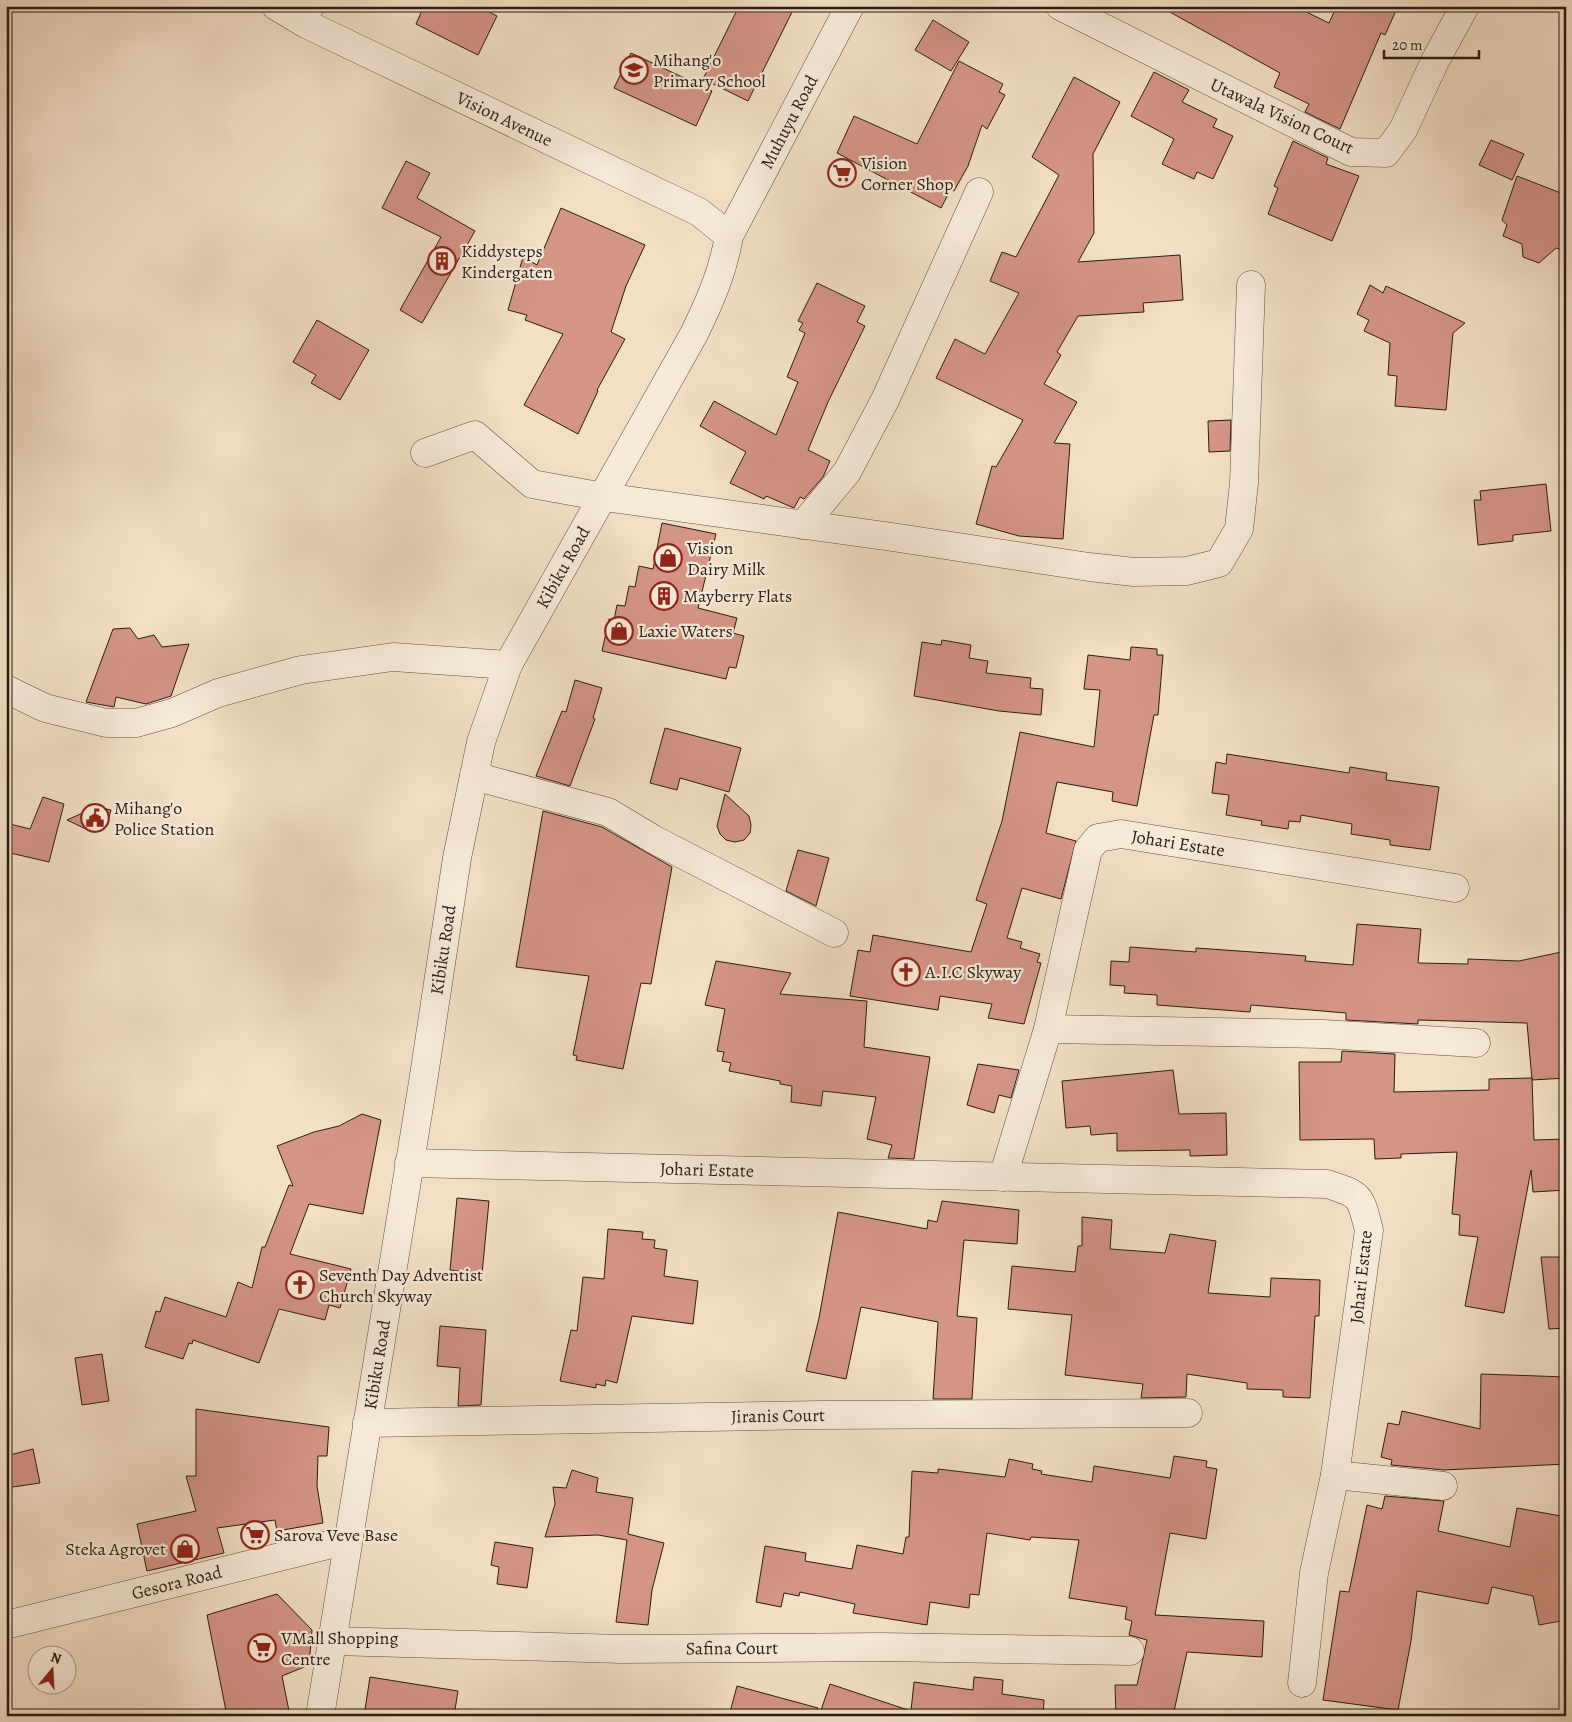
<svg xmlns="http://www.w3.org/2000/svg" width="1572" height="1722" font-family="Alegreya,serif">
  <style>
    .building { fill: #d49486; stroke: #2a1d13 }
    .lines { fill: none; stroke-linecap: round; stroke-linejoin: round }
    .lane-casing { stroke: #5c4e40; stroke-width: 19 }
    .street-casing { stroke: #5c4e40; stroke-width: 29 }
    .lane { stroke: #f7ead9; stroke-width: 18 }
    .street { stroke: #f7ead9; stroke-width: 28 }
    .labels { text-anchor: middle; stroke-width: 4.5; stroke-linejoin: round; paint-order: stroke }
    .poi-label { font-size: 18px; fill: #2a1d13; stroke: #f7ead9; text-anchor: start }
    .street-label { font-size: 18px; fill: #2a1d13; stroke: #f7ead9 }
  </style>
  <rect width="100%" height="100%" fill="#f2dfc5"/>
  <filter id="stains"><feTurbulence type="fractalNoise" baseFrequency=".004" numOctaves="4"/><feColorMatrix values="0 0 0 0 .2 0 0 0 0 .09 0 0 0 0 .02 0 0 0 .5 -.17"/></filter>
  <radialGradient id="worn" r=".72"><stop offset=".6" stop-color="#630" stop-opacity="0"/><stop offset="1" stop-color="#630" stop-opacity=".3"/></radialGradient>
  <g class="building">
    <path d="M424,6H477L497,16L478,55L416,24Z"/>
    <path d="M739,6H795L748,101L703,79Z"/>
    <path d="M1159,6H1294L1329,23L1334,12L1320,6H1398L1385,35L1381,33L1340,129L1305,112L1309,104L1274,87L1280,73Z"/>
    <path d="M933,20L969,42L951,71L915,50Z"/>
    <path d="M631,53L712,91L696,126L614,88Z"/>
    <path d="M959,61L1003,84L999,92L1005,95L987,129L982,125L968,166L954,191L951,189L941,208L837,153L854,116L917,144Z"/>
    <path d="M1154,72L1189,90L1182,102L1217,119L1213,127L1233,136L1213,179L1197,172L1194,179L1162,164L1174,139L1131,116Z"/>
    <path d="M1074,77L1120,102L1093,154L1094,233L1078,262L1180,255L1183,300L1143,303L1144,312L1078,316L1057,352L1061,355L1044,384L1077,402L1054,443L1070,444L1063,539L1019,536L976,524L992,466L996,467L1023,420L936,378L955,339L985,354L1019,293L990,281L1002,252L1016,257L1059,175L1032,157Z"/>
    <path d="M1491,140L1524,154L1512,180L1479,165Z"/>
    <path d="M1293,141L1328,158L1326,164L1359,176L1332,241L1268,214L1278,188L1274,186Z"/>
    <path d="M406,161L430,173L417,198L475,231L422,323L400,310L441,237L382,208Z"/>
    <path d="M1517,176L1566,195V251L1556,248L1539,263L1523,257L1522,244L1503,236L1507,225L1502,220Z"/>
    <path d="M561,208L645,245L626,286L611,332L625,339L597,390L598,391L578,434L524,405L563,334L525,320L527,315L508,310L523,257L537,265Z"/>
    <path d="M817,283L865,306L857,322L865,326L828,402L808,450L830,461L823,477L804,499L800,497L794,508L766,496L764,499L730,483L746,452L700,426L714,401L776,435L798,382L787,377L805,333L799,330L803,323L798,321Z"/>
    <path d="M1370,285L1383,293L1386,286L1465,323L1453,333L1446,410L1395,406L1397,376L1388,375L1390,343L1364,331L1369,320L1357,314Z"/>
    <path d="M317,320L369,350L340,400L311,383L316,375L293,362Z"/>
    <path d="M1231,420L1230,451L1209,452L1208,421Z"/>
    <path d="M1546,484L1551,531L1513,535V541L1478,545L1474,500H1481L1480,491Z"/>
    <path d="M662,523L716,534L698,608L737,618L733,633L744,636L736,668L729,667L726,679L602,651L609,619L614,620L617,605L625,606L629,586L635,587L639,566L653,569Z"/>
    <path d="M130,628L138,639L154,635L162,647L189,644L171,696L146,704L116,697L114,707L86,702L113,629Z"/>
    <path d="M942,640L971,645L969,658L988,661L986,673L1031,678L1030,688L1043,689L1041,715L999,711L914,696L922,642L941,645Z"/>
    <path d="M1131,647L1157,649V655H1163L1158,715H1154L1137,806L1112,801L1113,792L1057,782L1046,833L1076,841L1061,899L1022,888L1007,938L1022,942L1020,948L1040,954L1037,962L1041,963L1024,1024L988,1018L992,1004L940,996L938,1010L850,996L858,950L870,952L873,935L971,952L987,904L976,900L1002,821L1020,732L1094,747L1100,690L1084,689L1088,655L1130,660Z"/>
    <path d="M575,680L602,688L593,718L595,719L570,786L536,776L562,711L566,712Z"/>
    <path d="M665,728L741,748L729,792L680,778L677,790L650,783Z"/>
    <path d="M1227,754L1349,773L1350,767L1387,773L1386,780L1439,787L1430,850L1390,845V840L1351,834L1352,824L1301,815L1300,822L1289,821L1288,829L1261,825L1262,821L1226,815L1229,795L1212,793L1216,762L1226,764Z"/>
    <path d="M725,794L749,816L751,825L750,833L744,840L735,842L726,840L720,834L717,826Z"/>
    <path d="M43,797L64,804L49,862L6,852V823L30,829Z"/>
    <path d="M96,807L111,810L106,827L100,831L92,832L67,820Z"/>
    <path d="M543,811L602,827L672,867L651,984L641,983L623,1069L576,1060L577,1056L573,1055L589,976L516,967Z"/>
    <path d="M798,850L829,858L816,906L786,891Z"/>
    <path d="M1357,924L1421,929L1418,963L1468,964V959L1519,961L1566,951V1078L1532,1080L1527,1023L1418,1020V1024L1346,1020V1013L1251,1005L1250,1012L1157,1005V995L1124,993L1125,986L1110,985L1111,961L1129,962L1130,947L1196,952V948L1281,954L1306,956L1305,961L1353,965Z"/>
    <path d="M716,961L791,973L780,994L867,1001L864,1047L930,1057L914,1159L888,1158L892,1145L867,1139L876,1097L823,1091L821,1106L791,1102L792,1086L780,1084V1081L729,1071L731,1063L722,1061L724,1052L717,1051L725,1009L705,1005Z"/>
    <path d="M1342,1051L1395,1054L1394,1092L1489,1090V1079L1532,1078L1534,1140L1566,1139V1190L1533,1192L1531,1170L1504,1313L1465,1306L1478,1237L1459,1235L1460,1215L1452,1214L1457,1152L1401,1154V1158L1375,1159L1374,1139L1300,1140L1299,1062H1341Z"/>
    <path d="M978,1064L1019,1070L1011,1098L999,1095L994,1113L967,1105Z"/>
    <path d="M1173,1070L1179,1114L1226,1113L1227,1155L1190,1156V1150L1117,1151V1133L1091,1135L1090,1126L1066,1128L1062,1081Z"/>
    <path d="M362,1114L381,1120L363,1214L309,1204L290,1254L351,1269L340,1308L329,1305L325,1320L279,1309L259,1363L193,1340L192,1344L189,1343L183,1359L145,1347L156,1311L160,1312L165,1297L226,1317L238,1282L252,1288L262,1247H265L289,1185L293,1186L277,1146L314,1132L339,1126Z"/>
    <path d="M457,1198L489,1201L482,1274L450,1270Z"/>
    <path d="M942,1201L1019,1210L1017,1244L964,1240L957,1316L977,1318L972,1399H933L938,1322L861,1307L846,1379L806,1371L819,1318L838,1212L927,1229L928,1220L937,1222Z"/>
    <path d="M1082,1217L1112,1220L1110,1249L1165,1253L1170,1234L1216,1241L1208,1293L1270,1297L1271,1278L1320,1280L1319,1316H1315L1310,1398L1283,1397V1390L1247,1389V1383L1187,1374L1186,1397L1141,1398L1143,1384L1065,1375L1072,1315L1008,1309L1012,1266L1075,1272L1078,1246H1082Z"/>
    <path d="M608,1229L643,1232L642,1239L655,1240L654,1248L667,1250L664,1276L698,1281L693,1324L632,1316L617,1383L606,1380L605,1386L596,1384V1388L560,1381L571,1330L577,1331L583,1277L604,1279Z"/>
    <path d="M1541,1257H1566V1328L1549,1329Z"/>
    <path d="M440,1326L486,1330L481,1405L458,1406L460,1368L437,1366Z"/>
    <path d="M102,1354L109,1401L82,1405L75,1358Z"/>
    <path d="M1481,1374L1566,1377V1464L1444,1470L1391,1465L1392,1460L1381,1457L1388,1423L1399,1425L1402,1411L1480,1429Z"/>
    <path d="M196,1409L329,1427L327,1456H318L317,1486L323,1523L277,1531L275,1520L217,1528L224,1553L147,1571L137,1524L196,1511L186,1476H196Z"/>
    <path d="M33,1449L40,1483L6,1488V1456Z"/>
    <path d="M1174,1456L1207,1461L1206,1467L1217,1469L1206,1539L1170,1533L1155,1615L1264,1621L1262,1657L1187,1652L1173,1716H1116L1115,1685H1137L1147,1640L1129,1635L1132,1621L1125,1619L1127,1607L1069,1598L1079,1540L1031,1537L1030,1540L987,1533L979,1595L970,1594L969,1608L930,1602L927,1625L853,1613L855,1604L800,1592L799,1596L784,1593L781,1607L756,1602L765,1546L806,1553L805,1561L852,1569L857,1545L903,1554L906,1537H909L912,1471L938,1473V1469L1005,1477L1009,1459L1033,1464L1032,1469L1042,1471L1041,1474L1092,1482L1094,1466L1170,1478Z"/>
    <path d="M572,1470L598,1478L596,1492L633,1498L628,1534L664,1543L652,1590L648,1625L616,1622L627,1540L598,1535L545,1537L555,1504L553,1487L566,1488Z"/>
    <path d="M1385,1496L1444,1501L1438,1531L1510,1547L1517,1508L1566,1517V1620L1539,1625L1533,1596L1492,1587L1488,1604L1417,1591L1411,1641L1398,1710L1323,1700L1340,1591L1349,1592L1367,1505L1382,1509Z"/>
    <path d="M495,1542L533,1548L527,1588L497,1584L499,1567L491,1565Z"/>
    <path d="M277,1594L312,1630L309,1665L282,1676L290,1716H227L207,1615Z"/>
    <path d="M370,1677L458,1691L454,1716H364Z"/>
    <path d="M974,1677L1003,1680L1002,1694L1044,1700L1043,1716H819L830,1684L911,1711L914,1682L973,1690Z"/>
    <path d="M737,1686L818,1708L817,1716H729Z"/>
  </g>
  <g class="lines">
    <defs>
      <path id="lane" d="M306,24L316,6"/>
      <g id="street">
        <path id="s1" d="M276,6L306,24L699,212L729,236"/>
        <path d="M1060,6L1351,152L1386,153L1403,130L1435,61L1465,6"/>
        <path d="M425,453L475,435L532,484L604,497L892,537L1089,567L1134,572L1187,571L1219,563L1239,529L1244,483L1251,285"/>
        <path d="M803,525L847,472L885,400L979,192"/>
        <path d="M6,689L45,708L106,723H136L172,713L218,693L301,670L393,657L508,665"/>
        <path d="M474,776L608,812L653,839L834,933"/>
        <path d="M1048,1029L1323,1034L1476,1043"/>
        <path id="s2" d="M409,1163L1327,1184C1362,1195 1360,1196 1369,1230L1335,1475L1314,1573L1302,1683"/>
        <path id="s3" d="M1003,1177L1048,1029L1088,850L1098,838L1121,834L1455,888"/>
        <path id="s4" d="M367,1423L820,1415L1188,1413"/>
        <path d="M1335,1475L1443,1486"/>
        <path id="s5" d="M6,1625L348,1540"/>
        <path id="s6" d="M333,1641L621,1649L881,1647L1130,1651"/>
        <path id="s7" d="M320,1716L423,1082L457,858L481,742L508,665L694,334C710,301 723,272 729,236L850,6"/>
      </g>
    </defs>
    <use href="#lane" class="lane-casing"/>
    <use href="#street" class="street-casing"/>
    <use href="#lane" class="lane"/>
    <use href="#street" class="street"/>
  </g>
  <defs>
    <symbol id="school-ring" viewBox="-11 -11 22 22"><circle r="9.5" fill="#f7ead9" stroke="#8f2418" stroke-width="1.5"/><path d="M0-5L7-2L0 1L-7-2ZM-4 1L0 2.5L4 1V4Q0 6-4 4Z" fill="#8f2418"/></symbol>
    <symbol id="supermarket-ring" viewBox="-11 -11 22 22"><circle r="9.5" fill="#f7ead9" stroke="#8f2418" stroke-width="1.5"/><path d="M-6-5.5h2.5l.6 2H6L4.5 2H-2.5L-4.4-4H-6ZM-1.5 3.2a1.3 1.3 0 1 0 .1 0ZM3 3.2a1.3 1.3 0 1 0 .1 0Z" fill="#8f2418"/></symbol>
    <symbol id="building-ring" viewBox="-11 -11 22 22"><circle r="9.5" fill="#f7ead9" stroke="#8f2418" stroke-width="1.5"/><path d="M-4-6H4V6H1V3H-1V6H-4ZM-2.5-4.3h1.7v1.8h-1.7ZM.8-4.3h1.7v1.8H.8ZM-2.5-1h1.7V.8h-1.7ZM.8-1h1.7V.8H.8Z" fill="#8f2418"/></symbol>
    <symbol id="shop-ring" viewBox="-11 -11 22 22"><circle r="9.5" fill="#f7ead9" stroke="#8f2418" stroke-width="1.5"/><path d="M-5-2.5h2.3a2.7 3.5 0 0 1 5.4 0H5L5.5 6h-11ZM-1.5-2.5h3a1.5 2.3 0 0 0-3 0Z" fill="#8f2418"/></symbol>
    <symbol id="civic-ring" viewBox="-11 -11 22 22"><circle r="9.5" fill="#f7ead9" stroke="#8f2418" stroke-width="1.5"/><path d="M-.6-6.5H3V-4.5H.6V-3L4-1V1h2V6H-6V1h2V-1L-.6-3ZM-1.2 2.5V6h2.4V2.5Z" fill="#8f2418"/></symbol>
    <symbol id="church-ring" viewBox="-11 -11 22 22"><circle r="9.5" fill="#f7ead9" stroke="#8f2418" stroke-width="1.5"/><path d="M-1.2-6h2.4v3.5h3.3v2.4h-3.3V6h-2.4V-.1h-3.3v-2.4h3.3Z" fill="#8f2418"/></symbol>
  </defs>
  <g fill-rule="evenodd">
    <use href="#school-ring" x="618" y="54" width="32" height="32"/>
    <use href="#supermarket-ring" x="826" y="157" width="32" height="32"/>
    <use href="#building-ring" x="426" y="245" width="32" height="32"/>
    <use href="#shop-ring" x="652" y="542" width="32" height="32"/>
    <use href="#building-ring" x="648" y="580" width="32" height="32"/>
    <use href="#shop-ring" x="603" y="615" width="32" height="32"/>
    <use href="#civic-ring" x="79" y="802" width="32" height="32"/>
    <use href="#church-ring" x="890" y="956" width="32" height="32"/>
    <use href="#church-ring" x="284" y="1269" width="32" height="32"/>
    <use href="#supermarket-ring" x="239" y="1519" width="32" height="32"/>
    <use href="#shop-ring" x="169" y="1533" width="32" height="32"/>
    <use href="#supermarket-ring" x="246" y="1632" width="32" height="32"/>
  </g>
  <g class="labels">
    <g class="poi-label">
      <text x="653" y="66">Mihang'o<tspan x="653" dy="21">Primary School</tspan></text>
      <text x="861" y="169">Vision<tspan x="861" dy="21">Corner Shop</tspan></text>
      <text x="461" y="257">Kiddysteps<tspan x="461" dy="21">Kindergaten</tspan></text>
      <text x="687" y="554">Vision<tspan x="687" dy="21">Dairy Milk</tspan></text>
      <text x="683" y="602">Mayberry Flats</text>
      <text x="638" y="637">Laxie Waters</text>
      <text x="114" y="814">Mihang'o<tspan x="114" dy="21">Police Station</tspan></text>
      <text x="925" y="978">A.I.C Skyway</text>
      <text x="319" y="1281">Seventh Day Adventist<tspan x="319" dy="21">Church Skyway</tspan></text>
      <text x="274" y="1541">Sarova Veve Base</text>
      <text x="166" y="1555" text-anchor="end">Steka Agrovet</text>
      <text x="281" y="1644">VMall Shopping<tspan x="281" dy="21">Centre</tspan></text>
    </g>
    <g class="street-label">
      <text transform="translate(1282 116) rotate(25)" y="6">Utawala Vision Court</text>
      <text dy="6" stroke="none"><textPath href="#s1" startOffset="255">Vision Avenue</textPath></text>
      <text dy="6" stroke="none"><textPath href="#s7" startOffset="1682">Muhuyu Road</textPath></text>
      <text dy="6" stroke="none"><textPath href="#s7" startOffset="1181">Kibiku Road</textPath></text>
      <text dy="6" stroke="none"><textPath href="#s3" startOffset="435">Johari Estate</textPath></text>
      <text dy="6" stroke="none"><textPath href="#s7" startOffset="776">Kibiku Road</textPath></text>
      <text dy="6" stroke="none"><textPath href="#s2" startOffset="298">Johari Estate</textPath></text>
      <text transform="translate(1361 1277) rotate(-84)" y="6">Johari Estate</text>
      <text dy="6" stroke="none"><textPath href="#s7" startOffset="356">Kibiku Road</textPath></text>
      <text dy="6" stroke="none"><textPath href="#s4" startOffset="411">Jiranis Court</textPath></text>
      <text dy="6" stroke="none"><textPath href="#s5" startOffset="176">Gesora Road</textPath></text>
      <text dy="6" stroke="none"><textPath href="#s6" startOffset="399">Safina Court</textPath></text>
    </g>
  </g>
  <rect width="1572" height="1722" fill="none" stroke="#f2dfc5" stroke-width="25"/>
  <rect x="8" y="8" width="1557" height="1707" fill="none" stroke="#2a1d13" stroke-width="2.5"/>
  <rect x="12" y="12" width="1547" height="1697" fill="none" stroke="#2a1d13"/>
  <g transform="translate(52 1670) rotate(18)"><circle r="24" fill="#f7ead9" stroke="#a5988a"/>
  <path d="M0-4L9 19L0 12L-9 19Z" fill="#8f2418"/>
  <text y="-8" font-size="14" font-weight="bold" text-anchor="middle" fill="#2a1d13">N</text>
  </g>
  <path d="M1384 50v8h95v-8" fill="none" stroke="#2a1d13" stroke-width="2.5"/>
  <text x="1392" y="50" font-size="15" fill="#2a1d13" stroke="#f7ead9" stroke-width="4" paint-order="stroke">20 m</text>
  <rect width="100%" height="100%" filter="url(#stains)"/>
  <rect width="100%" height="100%" fill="url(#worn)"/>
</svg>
